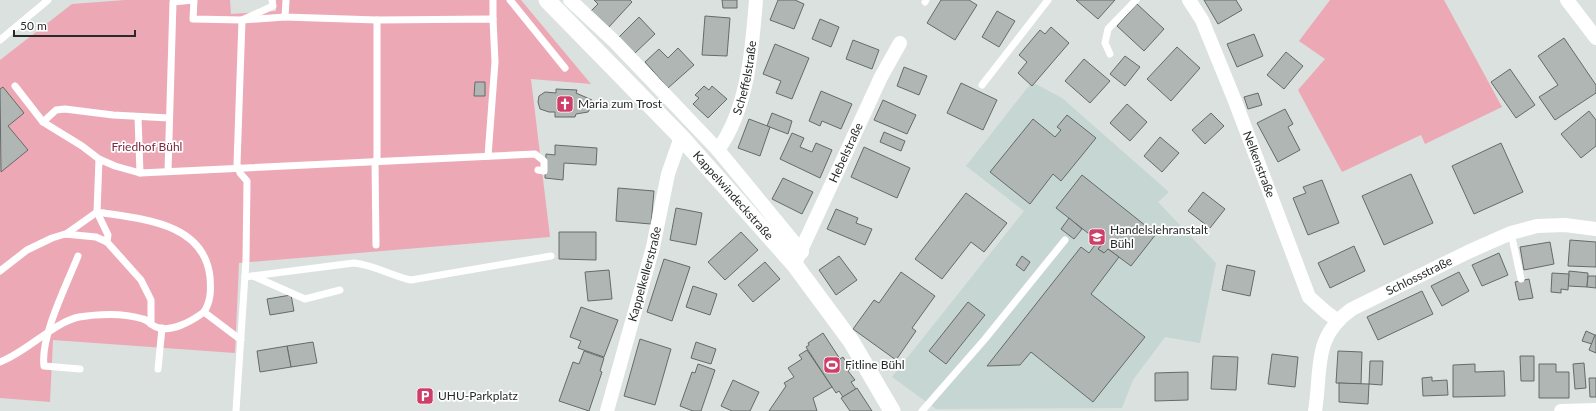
<svg xmlns="http://www.w3.org/2000/svg" width="1596" height="411" font-family="Lato,sans-serif">
  <style>
    .built { fill: #c6d6d2 }
    .green { fill: #eca9b5 }
    .building { fill: #afb6b4; stroke: #646b69 }
    .lines { fill: none; stroke-linecap: round; stroke-linejoin: round }
    .service { stroke: #fff; stroke-width: 7 }
    .minor { stroke: #fff; stroke-width: 14 }
    .tertiary { stroke: #fff; stroke-width: 17 }
    .labels { text-anchor: middle; stroke-width: 3.5; stroke-linejoin: round; paint-order: stroke }
    .street-label { font-size: 12px; fill: #292b2b; stroke: #fff }
    .poi-label { font-size: 12px; fill: #292b2b; stroke: #fff; text-anchor: start }
    .park-label { font-size: 12px; fill: #7d273f; stroke: #fff }
  </style>
  <rect width="100%" height="100%" fill="#dae1df"/>
  <path class="built" d="M1032,82L1062,98L1169,192L1158,202L1216,263L1200,343L1165,337L1133,380L1122,408L936,409L892,377L1024,211L966,166Z"/>
  <g class="green">
    <path d="M125,0H230L231,14L276,11V0H521L591,84L531,79L550,237L239,263L235,353L53,340L50,402L0,398V60L72,4Z"/>
    <path d="M1330,0H1444L1502,107L1425,144L1421,135L1342,172L1298,90L1325,59L1299,41Z"/>
  </g>
  <g class="building">
    <path d="M594,0H630L632,2L608,28L590,12L598,4Z"/>
    <path d="M722,0H737V8H723Z"/>
    <path d="M778,0H795L804,4L794,29L770,20Z"/>
    <path d="M941,0H969L977,5L955,40L927,23Z"/>
    <path d="M1076,0H1115L1098,19Z"/>
    <path d="M1204,0H1236L1242,10L1218,24Z"/>
    <path d="M1137,4L1164,29L1144,51L1117,26Z"/>
    <path d="M997,11L1015,21L999,47L982,37Z"/>
    <path d="M705,16L730,18L727,56L702,55Z"/>
    <path d="M639,17L655,34L634,54L618,38Z"/>
    <path d="M820,19L839,27L831,47L812,39Z"/>
    <path d="M1051,27L1069,43L1032,86L1018,73L1027,62L1019,55L1040,30L1045,34Z"/>
    <path d="M1254,34L1263,56L1237,67L1227,44Z"/>
    <path d="M1564,38L1596,85V93L1555,120L1539,97L1558,85L1538,56Z"/>
    <path d="M853,40L879,50L872,69L846,59Z"/>
    <path d="M775,44L809,58L792,99L776,93L781,81L763,74Z"/>
    <path d="M1177,47L1200,68L1171,101L1147,79Z"/>
    <path d="M678,48L694,65L668,88L645,62L659,49L668,58Z"/>
    <path d="M1286,52L1303,66L1284,89L1267,75Z"/>
    <path d="M1125,56L1140,67L1125,86L1110,74Z"/>
    <path d="M1084,59L1110,81L1090,103L1065,81Z"/>
    <path d="M904,67L927,76L919,95L897,86Z"/>
    <path d="M1510,69L1535,105L1516,118L1491,82Z"/>
    <path d="M475,82H485V96H474Z"/>
    <path d="M961,83L997,100L983,130L947,113Z"/>
    <path d="M704,86L709,90L712,86L727,99L708,118L693,104L699,98L695,95Z"/>
    <path d="M3,87L24,113L8,126L28,150L1,172L0,89Z"/>
    <path d="M556,89L577,90L576,93L592,100V106L588,112L576,114L575,117H555V112H549L540,109L538,102L539,96L545,92L556,93Z"/>
    <path d="M821,91L852,104L841,129L822,121L820,126L809,121Z"/>
    <path d="M1258,93L1262,105L1248,109L1244,97Z"/>
    <path d="M883,100L916,115L907,134L874,120Z"/>
    <path d="M1127,104L1147,122L1130,141L1110,123Z"/>
    <path d="M1285,109L1293,124L1288,127L1300,150L1278,162L1257,123Z"/>
    <path d="M1589,111L1596,120V146L1581,158L1561,134Z"/>
    <path d="M772,113L792,121L788,134L767,126Z"/>
    <path d="M1211,113L1224,126L1205,144L1192,130Z"/>
    <path d="M1067,115L1096,138L1061,181L1053,174L1030,204L990,172L1033,119L1055,137L1061,130L1057,127Z"/>
    <path d="M749,119L770,127L760,156L738,148Z"/>
    <path d="M884,132L905,141L901,151L880,142Z"/>
    <path d="M792,133L804,138L800,147L812,152L816,143L832,150L820,178L780,159Z"/>
    <path d="M1160,137L1179,153L1162,172L1144,156Z"/>
    <path d="M1501,143L1523,192L1474,214L1452,166Z"/>
    <path d="M555,145L597,148L596,165L564,163L563,180L545,178L546,154L555,155Z"/>
    <path d="M864,147L910,168L897,198L851,177Z"/>
    <path d="M1411,174L1433,223L1384,245L1362,196Z"/>
    <path d="M1082,175L1156,234L1131,266L1108,249L1104,253L1098,249L1102,244L1056,208Z"/>
    <path d="M783,178L813,192L802,214L772,199Z"/>
    <path d="M1322,180L1339,223L1308,235L1293,198L1306,193L1303,187Z"/>
    <path d="M618,188L654,191L651,224L616,221Z"/>
    <path d="M1203,192L1225,209L1210,228L1188,211Z"/>
    <path d="M966,193L1007,223L984,252L971,242L942,279L915,259Z"/>
    <path d="M676,208L702,213L696,245L670,240Z"/>
    <path d="M836,209L858,218L856,223L872,229L865,245L827,229Z"/>
    <path d="M1069,218L1082,229L1074,239L1061,229Z"/>
    <path d="M559,232H596V260L559,259Z"/>
    <path d="M741,232L758,250L725,280L708,262Z"/>
    <path d="M1570,240L1596,242V267L1568,266Z"/>
    <path d="M1098,241L1102,244L1098,249L1104,253L1108,249L1119,257L1091,294L1145,337L1093,402L1031,352L1020,365L987,366L1081,247L1089,253Z"/>
    <path d="M1550,242L1554,264L1524,270L1520,247Z"/>
    <path d="M1354,246L1365,271L1330,288L1318,263Z"/>
    <path d="M1499,253L1508,275L1482,286L1472,265Z"/>
    <path d="M839,256L857,280L836,295L819,270Z"/>
    <path d="M1022,256L1030,262L1024,271L1016,265Z"/>
    <path d="M664,259L690,267L672,321L647,312Z"/>
    <path d="M765,262L780,279L753,302L738,285Z"/>
    <path d="M1227,265L1255,271L1250,296L1222,290Z"/>
    <path d="M609,270L612,299L588,301L585,272Z"/>
    <path d="M1569,271L1588,273L1587,287L1568,286Z"/>
    <path d="M901,272L935,296L912,328L916,331L896,360L853,329L874,300L879,303Z"/>
    <path d="M1459,272L1469,291L1442,306L1431,286Z"/>
    <path d="M1552,273L1569,274L1568,290L1561,289V293L1551,292Z"/>
    <path d="M1588,276H1596V288L1587,287Z"/>
    <path d="M1529,279L1533,298L1519,300L1515,282Z"/>
    <path d="M693,286L717,294L710,315L686,307Z"/>
    <path d="M1422,291L1433,314L1378,340L1367,317Z"/>
    <path d="M291,295L294,311L270,315L267,299Z"/>
    <path d="M968,302L985,315L946,364L929,351Z"/>
    <path d="M581,307L618,320L604,357L578,348L581,341L570,337Z"/>
    <path d="M1586,331L1595,335L1592,344L1582,341Z"/>
    <path d="M823,333L840,359L843,357L846,362L844,364L845,365L847,364L850,369L848,371L855,380L851,382L856,389L843,397L839,391L836,393L806,347L809,345L808,343Z"/>
    <path d="M1595,335H1596V353L1589,350Z"/>
    <path d="M640,339L671,349L655,405L624,396Z"/>
    <path d="M313,342L317,363L291,367L287,346Z"/>
    <path d="M696,342L716,349L711,364L691,358Z"/>
    <path d="M287,346L291,367L260,372L257,351Z"/>
    <path d="M807,350L832,387L813,398L817,411H769L786,386L784,383L794,377L788,368L802,359L799,355Z"/>
    <path d="M584,351L604,358L600,371L602,372L589,411L559,401L573,362L579,364Z"/>
    <path d="M1338,351L1362,352L1361,384L1336,383Z"/>
    <path d="M1272,354L1298,357L1295,387L1268,384Z"/>
    <path d="M1213,356L1238,357L1236,390L1211,389Z"/>
    <path d="M1520,356H1534V381H1521Z"/>
    <path d="M1370,361H1383L1382,385L1369,384Z"/>
    <path d="M1584,363L1586,388L1575,389L1573,364Z"/>
    <path d="M698,364L715,370L701,411H693L680,406L692,372L695,373Z"/>
    <path d="M1475,364V372L1504,371L1505,396L1453,397V365Z"/>
    <path d="M1539,364H1556V372H1569V398H1539Z"/>
    <path d="M1188,372V400L1155,401V373Z"/>
    <path d="M1432,377V381L1447,380L1448,395L1423,396L1422,378Z"/>
    <path d="M1589,378H1596V397H1590Z"/>
    <path d="M733,380L759,392L750,411H732L721,406Z"/>
    <path d="M1339,383L1369,384L1368,404L1339,402Z"/>
    <path d="M857,388L872,411H850L841,398Z"/>
  </g>
  <g class="lines">
    <g class="service">
      <path d="M194,0L193,19L242,20L285,17"/>
      <path d="M286,0L285,17L377,20"/>
      <path d="M510,0L565,68"/>
      <path d="M925,2L926,0"/>
      <path d="M493,19V0"/>
      <path d="M0,40L48,0"/>
      <path d="M1110,54L1105,43L1108,29L1136,0"/>
      <path d="M982,85L1048,0"/>
      <path d="M15,86L43,122L82,146L99,159"/>
      <path d="M138,117L140,173"/>
      <path d="M43,122L56,110L65,109L113,115L169,118"/>
      <path d="M375,161L376,245"/>
      <path d="M377,161V20L493,19L495,62L488,156"/>
      <path d="M168,171L173,2L193,0"/>
      <path d="M1511,233L1521,279"/>
      <path d="M66,234L97,212L108,235L107,242"/>
      <path d="M78,256C67,284 40,337 44,366L80,369"/>
      <path d="M0,271L27,250L52,238L65,234L96,237L107,242L141,280L151,300V324"/>
      <path d="M253,276L305,299L340,290"/>
      <path d="M245,277L354,263C375,265 391,276 411,280L551,256"/>
      <path d="M241,340L204,312C211,301 211,290 210,277C204,222 141,219 97,212L99,159L115,166L140,173L535,154L544,161V171L538,170"/>
      <path d="M0,362C27,352 54,322 79,317C98,314 124,313 143,319C148,320 151,325 156,327C171,333 192,321 204,312"/>
      <path d="M158,369L162,328"/>
      <path d="M236,411L246,260L247,181L240,173L237,164L242,20L273,6L272,0"/>
      <path d="M922,411L985,339L1065,240"/>
    </g>
    <g class="minor">
      <path d="M570,0L615,42L718,150L802,252"/>
      <path id="s1" d="M1189,0L1202,20L1235,101L1309,297L1327,313L1337,320"/>
      <path d="M1567,0L1596,38"/>
      <path id="s2" d="M718,150C748,108 752,50 756,0"/>
      <path id="s3" d="M797,259L881,77L900,43"/>
      <path id="s4" d="M607,411L653,247L668,174L681,137"/>
      <path id="s5" d="M1315,411C1322,369 1312,337 1352,309L1468,252L1511,233L1537,226L1565,225L1596,229"/>
      <path d="M1561,411L1596,410"/>
    </g>
    <path class="tertiary" id="s6" d="M547,0L681,137L794,264L851,341L892,411"/>
  </g>
  <defs>
    <symbol id="church-square" viewBox="-11 -11 22 22"><rect x="-9" y="-9" width="18" height="18" rx="4" fill="#cd3e69" stroke="#fff"/><path d="M-1.2-6h2.4v3.5h3.3v2.4h-3.3V6h-2.4V-.1h-3.3v-2.4h3.3Z" fill="#fff"/></symbol>
    <symbol id="school-square" viewBox="-11 -11 22 22"><rect x="-9" y="-9" width="18" height="18" rx="4" fill="#cd3e69" stroke="#fff"/><path d="M0-5L7-2L0 1L-7-2ZM-4 1L0 2.5L4 1V4Q0 6-4 4Z" fill="#fff"/></symbol>
    <symbol id="stadium-square" viewBox="-11 -11 22 22"><rect x="-9" y="-9" width="18" height="18" rx="4" fill="#cd3e69" stroke="#fff"/><path d="M0-5a6.5 5 0 1 0 0 10a6.5 5 0 1 0 0-10ZM-3.5-1.8h7v3.6h-7Z" fill="#fff"/></symbol>
    <symbol id="parking-square" viewBox="-11 -11 22 22"><rect x="-9" y="-9" width="18" height="18" rx="4" fill="#cd3e69" stroke="#fff"/><path d="M-3.5-5.5H1a3.5 3.5 0 0 1 0 7H-1V5.5H-3.5ZM-1-3.4V-.6H.8a1.4 1.4 0 0 0 0-2.8Z" fill="#fff"/></symbol>
  </defs>
  <g fill-rule="evenodd">
    <use href="#church-square" x="555" y="94" width="20" height="20"/>
    <use href="#school-square" x="1087" y="227" width="20" height="20"/>
    <use href="#stadium-square" x="822" y="355" width="20" height="20"/>
    <use href="#parking-square" x="415" y="386" width="20" height="20"/>
  </g>
  <g class="labels">
    <g class="street-label">
      <text dy="4" stroke="none"><textPath href="#s2" startOffset="78">Scheffelstraße</textPath></text>
      <text dy="4" stroke="none"><textPath href="#s3" startOffset="117">Hebelstraße</textPath></text>
      <text dy="4" stroke="none"><textPath href="#s1" startOffset="179">Nelkenstraße</textPath></text>
      <text dy="4" stroke="none"><textPath href="#s6" startOffset="270">Kappelwindeckstraße</textPath></text>
      <text dy="4" stroke="none"><textPath href="#s4" startOffset="142">Kappelkellerstraße</textPath></text>
      <text dy="4" stroke="none"><textPath href="#s5" startOffset="188">Schlossstraße</textPath></text>
    </g>
    <g class="poi-label">
      <text x="578" y="108">Maria zum Trost</text>
      <text x="1110" y="234">Handelslehranstalt<tspan x="1110" dy="14">Bühl</tspan></text>
      <text x="845" y="369">Fitline Bühl</text>
      <text x="438" y="400">UHU-Parkplatz</text>
    </g>
    <g class="park-label">
      <text x="147" y="151">Friedhof Bühl</text>
    </g>
  </g>
  <path d="M14 30v6h121v-6" fill="none" stroke="#292b2b" stroke-width="2"/>
  <text x="20" y="30" font-size="12" fill="#292b2b" stroke="#ffffff" stroke-width="3" paint-order="stroke">50 m</text>
</svg>
